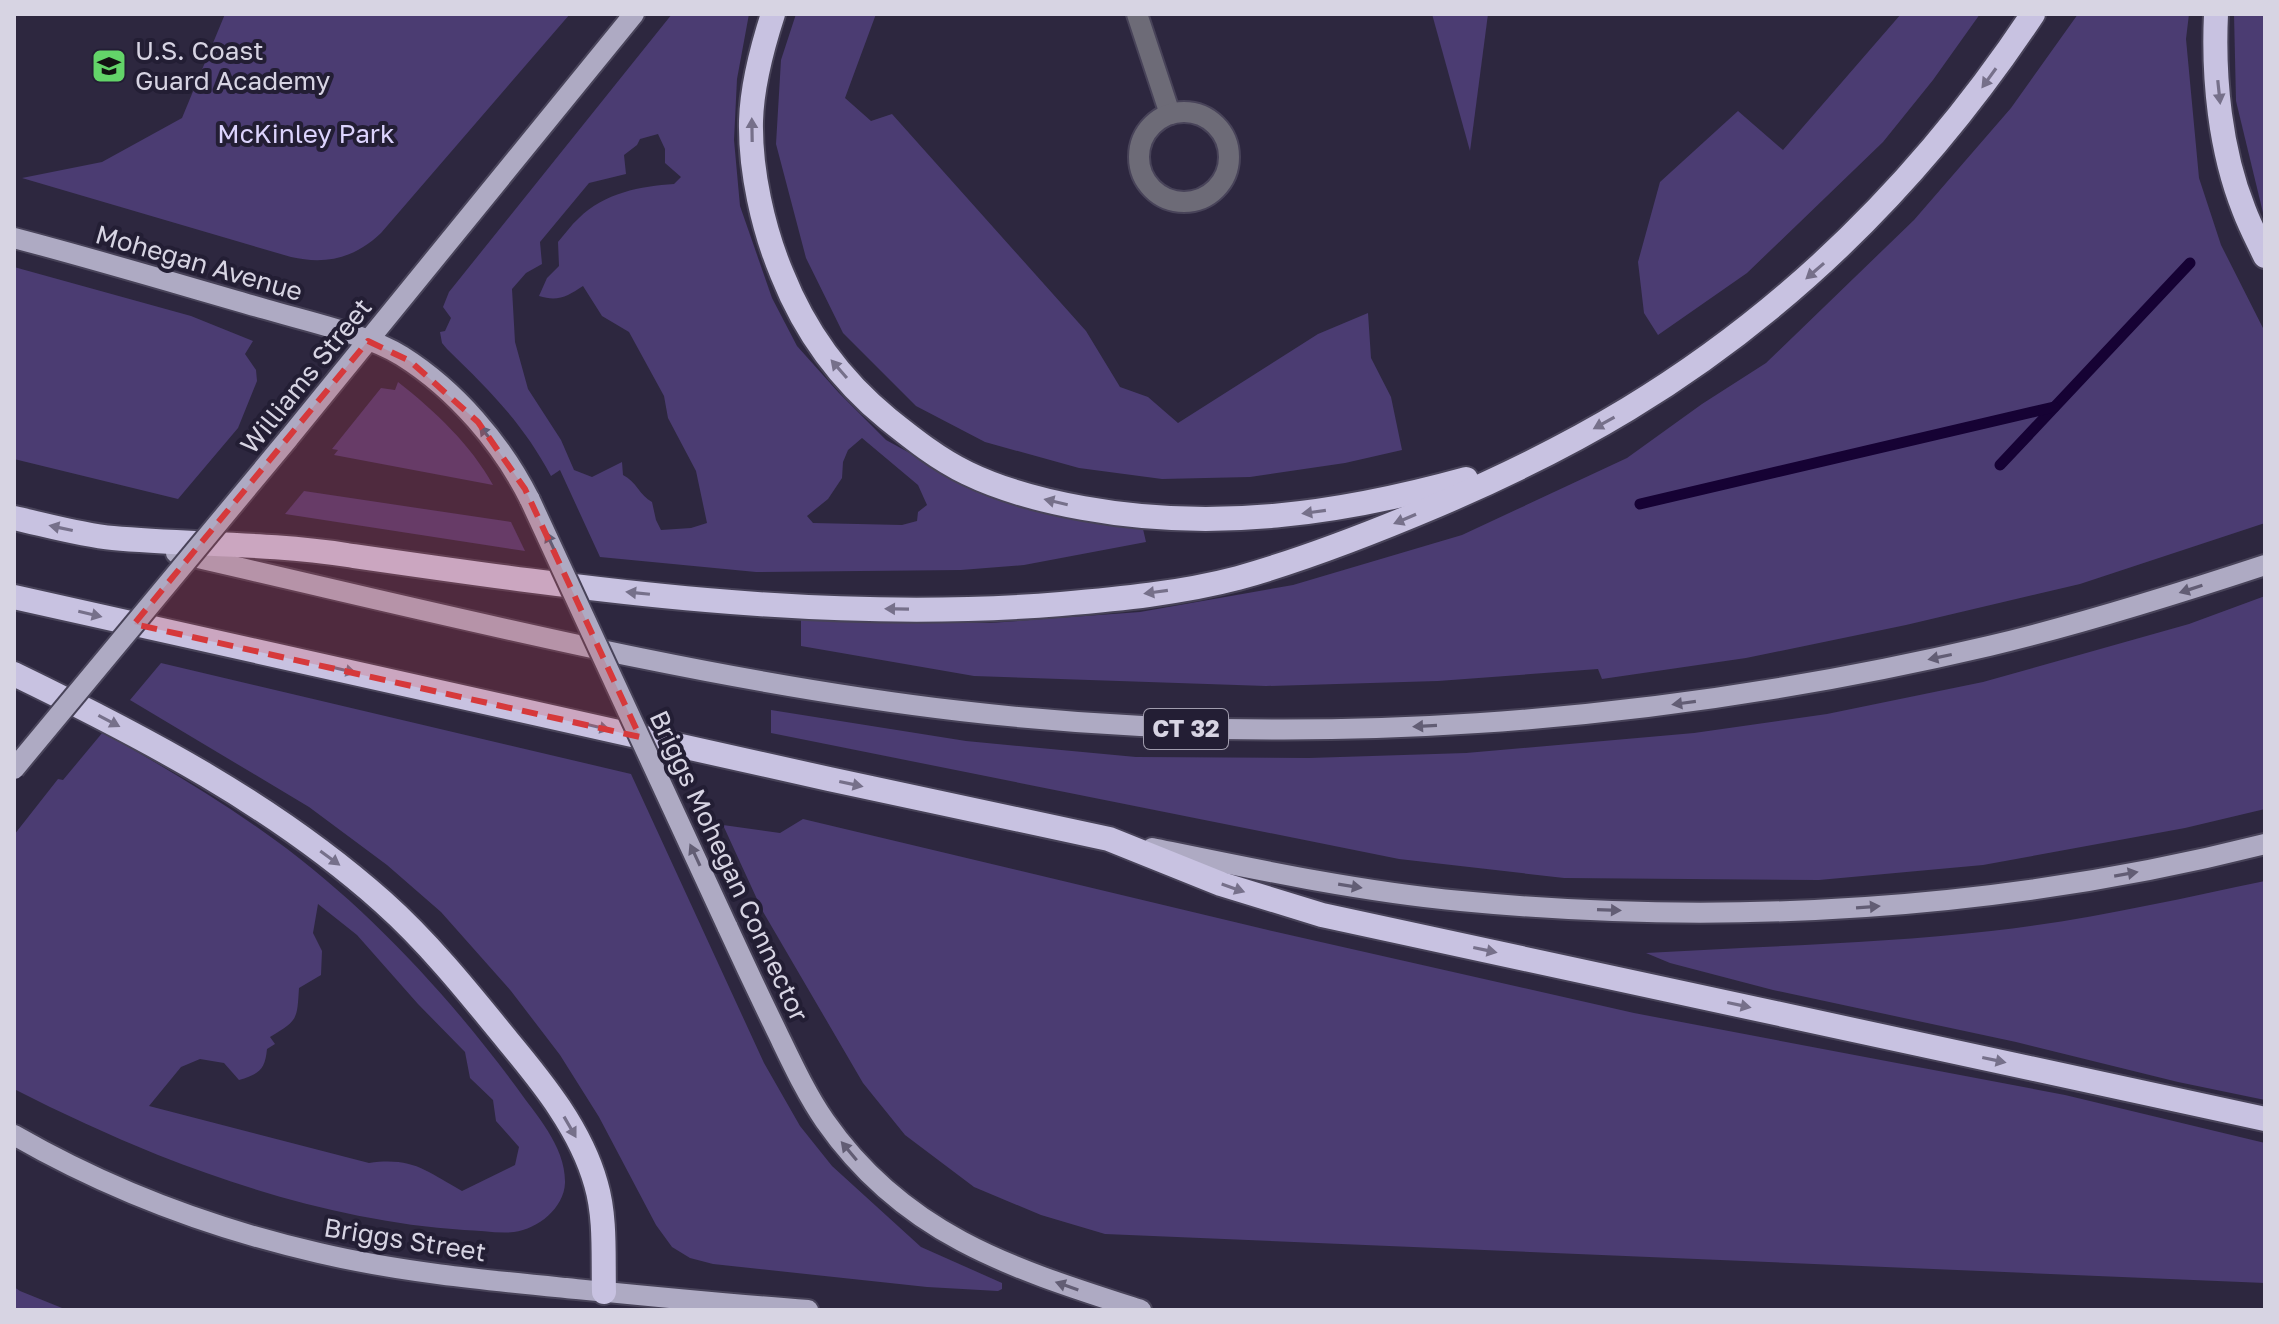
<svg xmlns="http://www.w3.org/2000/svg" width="2279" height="1324" font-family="'Golos Text',sans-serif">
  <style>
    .green { fill: #4b3c72; fill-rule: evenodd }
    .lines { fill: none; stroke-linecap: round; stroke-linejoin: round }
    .stream { stroke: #160234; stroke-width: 11 }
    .minor-casing { stroke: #484359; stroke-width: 24 }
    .major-casing { stroke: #484359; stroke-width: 24 }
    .highway-casing { stroke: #484359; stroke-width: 28 }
    .minor { stroke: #6d6b77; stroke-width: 20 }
    .major { stroke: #aeaac3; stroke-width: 20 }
    .highway { stroke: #c8c2e1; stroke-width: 24 }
    .major-bridge-casing { stroke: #484359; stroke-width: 24; stroke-linecap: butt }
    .major-bridge { stroke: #aeaac3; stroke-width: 20 }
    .oneway { fill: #76708a }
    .oneway2 { fill: #625d74 }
    .marked { fill: #d6393b; fill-opacity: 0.2; stroke: #d6393b; stroke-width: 6; stroke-dasharray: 16 10; stroke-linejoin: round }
    .labels { text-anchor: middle; stroke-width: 8; stroke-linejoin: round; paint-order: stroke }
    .shield { fill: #231e34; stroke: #a19dae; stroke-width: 2 }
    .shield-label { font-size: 24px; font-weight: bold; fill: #d7d4e3 }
    .poi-label { font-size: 26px; fill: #d7d4e3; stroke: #231e34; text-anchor: start }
    .park-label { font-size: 26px; fill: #dcd3fd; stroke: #231e34 }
    .street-label { font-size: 26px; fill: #d7d4e3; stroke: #231e34 }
  </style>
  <rect width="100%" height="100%" fill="#2d273f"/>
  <g class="green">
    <path d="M225,14H570L381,233C355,258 326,265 291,257L22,178L102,162L182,118Z"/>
    <path d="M672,14H749L737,79L734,140L740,206L772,298L797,346L839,393L886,440L928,463L1048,513L1143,529L1146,542L1024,565L961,570L756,572L600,557L560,470L551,476C523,423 489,390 447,349L442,343L440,332L445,331L451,318L443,307L449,292ZM658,134L665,149V163L681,177L674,184C641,186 604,193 579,218C571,225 565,234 558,242L559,266L547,278L539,296C558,302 568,296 583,286L602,316L629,332L664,396L668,418L696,471L707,523L691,528L661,530L656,520L652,502C640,496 636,481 623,475L622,462L592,477L574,470L561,440L528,389L515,342L512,289L526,273L542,264L540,242L589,183L626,174L624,155L637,145L640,139ZM862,438L918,485L927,505L918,512L917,521L902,525L813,523L807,516L828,499L842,478L843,462L848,450Z"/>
    <path d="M796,14H876L845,98L871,121L892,114L1086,331L1120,387L1148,397L1178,423L1318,334L1368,313L1371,358L1391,397L1402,450L1345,463L1250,477L1162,479L1079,468L985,442L916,406L843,333L806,258L776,144L781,60Z"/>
    <path d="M1432,14H1488L1470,151Z"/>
    <path d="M1901,14H1980L1933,80L1883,142L1747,273L1658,335L1644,313L1638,262L1660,182L1738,111L1783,150Z"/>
    <path d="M2078,14H2189L2186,39L2199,178L2221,245L2265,332V523L2080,584L1906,625L1746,658L1602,679L1598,669L1438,681L1266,686L974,676L801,646V617L990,623L1140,612L1293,585L1462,535L1627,458L1702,404L1766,363L1914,220L2011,108Z"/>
    <path d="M2234,14H2265V221L2236,101Z"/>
    <path d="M14,267L191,316L253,341L245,354L256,370L257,381L238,428L178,499L14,459Z"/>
    <path d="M398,382C435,411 471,445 493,485L334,455L338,450L332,449L381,388L395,390Z"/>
    <path d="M304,491L511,522L525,551L285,514Z"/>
    <path d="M2265,596V809L2185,828L1983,865L1819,880L1564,878L1399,859L771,733V710L966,741L1136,757L1309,758L1466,753L1694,733L1827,714L1983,682L2189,624Z"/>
    <path d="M161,663L631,774L764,1063L800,1126L832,1166L921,1247L1002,1283V1289L998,1291L927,1287L713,1264L690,1258L672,1247L656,1225L599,1117L560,1055L511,991L441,912L387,865L309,807L130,700Z"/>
    <path d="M103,732C162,766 220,800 275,840C366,906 450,997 517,1088C536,1115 566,1147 565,1183C564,1208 538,1229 514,1232C499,1234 480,1230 464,1230C360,1223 254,1193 158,1155C109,1135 61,1113 14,1089V835L58,779L63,780ZM318,904L357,935L418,1004L465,1052L470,1078L493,1100L496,1121L519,1147L515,1165L462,1191C426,1171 413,1157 369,1163L149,1106L181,1067L200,1059L224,1063L239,1080C259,1074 265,1070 267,1049L275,1044L270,1037C298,1020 297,1020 299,988L321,975L322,951L313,933Z"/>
    <path d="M803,819L1268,930L1634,1013L2065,1095L2265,1143V1283L1105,1234L1041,1215L974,1187L905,1135L863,1083L762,910L723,825L780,833Z"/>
    <path d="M2265,881V1100L2178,1082L2016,1042L1773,990L1670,963L1646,953C1761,946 1877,944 1991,931C2083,921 2174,900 2265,881Z"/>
    <path d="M14,1287L20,1291L67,1310H14Z"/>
  </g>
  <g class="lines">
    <g class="stream">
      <path d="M2000,465L2190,263"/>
      <path d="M1640,504L2054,407"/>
    </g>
    <defs>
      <g id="minor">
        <path d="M1137,14L1170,114"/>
        <circle cx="1184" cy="157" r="45"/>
      </g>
      <g id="major">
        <path d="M14,238C98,260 181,285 265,309C305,321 367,334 402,356C456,390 502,444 530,500"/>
        <path d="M288,439L634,14"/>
        <path d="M176,553C436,612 696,680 961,711C1304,751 1652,725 1989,646C2082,624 2174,595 2265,565"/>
        <path d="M1152,848C1254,869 1357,891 1461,901C1729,927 2004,910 2265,844"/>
        <path d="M727,926C744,963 761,999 779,1036C793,1065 807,1095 825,1121C905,1236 1014,1269 1141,1310"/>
        <path d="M14,1135C108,1189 214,1229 319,1253C400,1272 484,1280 566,1288C647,1296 727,1304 808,1310"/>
      </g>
      <g id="highway">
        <path d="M773,14C762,48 752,85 751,121C750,170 763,229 782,274C805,332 839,379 888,419C913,439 938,459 967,473C1004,491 1044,501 1083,508C1214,532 1339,514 1466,479"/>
        <path d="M2216,14C2213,78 2220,150 2244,210C2250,226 2258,241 2265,256"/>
        <path d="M14,518C46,525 80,535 113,538C191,545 269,543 347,555C583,589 822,624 1061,604C1119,599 1181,593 1238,578C1306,559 1372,533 1438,505C1503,477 1567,446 1628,409C1793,309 1926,175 2033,14"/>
        <path d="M14,597L829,779L1109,839L1221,884L1322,915L2265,1119"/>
        <path d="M14,674C144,737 274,805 383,902C429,943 469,993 508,1041C543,1083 581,1130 596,1184C606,1218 603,1257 604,1292"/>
      </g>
    </defs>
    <use href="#minor" class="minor-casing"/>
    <use href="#major" class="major-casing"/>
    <use href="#highway" class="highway-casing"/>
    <use href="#minor" class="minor"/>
    <use href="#major" class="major"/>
    <use href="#highway" class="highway"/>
    <defs>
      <g id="major-bridge">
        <path d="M530,500L727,926"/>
        <path d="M14,769L288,439"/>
      </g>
    </defs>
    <use href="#major-bridge" class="major-bridge-casing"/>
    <use href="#major-bridge" class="major-bridge"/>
  </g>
  <defs><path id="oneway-solid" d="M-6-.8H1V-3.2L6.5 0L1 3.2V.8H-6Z" transform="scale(2)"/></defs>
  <g class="oneway">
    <use href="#oneway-solid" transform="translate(1989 78) rotate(126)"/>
    <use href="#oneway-solid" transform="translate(2219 92) rotate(84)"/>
    <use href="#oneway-solid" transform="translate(752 130) rotate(-91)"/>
    <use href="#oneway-solid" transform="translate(1815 271) rotate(139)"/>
    <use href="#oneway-solid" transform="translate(839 369) rotate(-131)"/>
    <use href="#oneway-solid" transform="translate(1604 423) rotate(151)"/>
    <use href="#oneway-solid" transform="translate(1056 502) rotate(-167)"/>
    <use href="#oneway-solid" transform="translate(1314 512) rotate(172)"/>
    <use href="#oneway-solid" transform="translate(1405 519) rotate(157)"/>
    <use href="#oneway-solid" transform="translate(61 528) rotate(-168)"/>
    <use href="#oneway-solid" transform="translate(1156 592) rotate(172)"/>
    <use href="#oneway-solid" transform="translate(638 593) rotate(-174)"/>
    <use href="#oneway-solid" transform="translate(897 609) rotate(-179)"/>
    <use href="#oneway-solid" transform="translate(90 614) rotate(13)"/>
    <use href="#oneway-solid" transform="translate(344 670) rotate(13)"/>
    <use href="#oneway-solid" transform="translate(109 721) rotate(28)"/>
    <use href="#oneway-solid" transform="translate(598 727) rotate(13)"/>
    <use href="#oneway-solid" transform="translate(851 784) rotate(12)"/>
    <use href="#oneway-solid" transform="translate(330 858) rotate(36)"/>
    <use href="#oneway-solid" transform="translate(1233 888) rotate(19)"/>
    <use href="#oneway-solid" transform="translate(1485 950) rotate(12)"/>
    <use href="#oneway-solid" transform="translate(1739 1005) rotate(12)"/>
    <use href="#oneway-solid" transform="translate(1994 1060) rotate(12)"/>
    <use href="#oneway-solid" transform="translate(570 1127) rotate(60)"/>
  </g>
  <g class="oneway2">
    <use href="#oneway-solid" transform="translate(487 435) rotate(-129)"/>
    <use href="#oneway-solid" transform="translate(551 543) rotate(-115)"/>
    <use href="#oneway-solid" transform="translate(2191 589) rotate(162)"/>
    <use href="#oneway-solid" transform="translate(1940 657) rotate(168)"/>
    <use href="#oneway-solid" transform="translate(1684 703) rotate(172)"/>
    <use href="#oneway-solid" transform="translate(1425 726) rotate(177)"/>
    <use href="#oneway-solid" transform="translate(695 855) rotate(-115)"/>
    <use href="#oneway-solid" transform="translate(2126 874) rotate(-10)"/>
    <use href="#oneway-solid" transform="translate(1350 886) rotate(9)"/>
    <use href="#oneway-solid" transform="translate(1868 907) rotate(-4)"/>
    <use href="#oneway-solid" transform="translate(1609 910) rotate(2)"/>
    <use href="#oneway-solid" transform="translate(849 1151) rotate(-130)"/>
    <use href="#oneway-solid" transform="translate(1067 1286) rotate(-161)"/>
  </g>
  <path class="marked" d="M368,341L410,361L478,422L525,489L640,737L134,624Z"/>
  <defs>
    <symbol id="university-square" viewBox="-11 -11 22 22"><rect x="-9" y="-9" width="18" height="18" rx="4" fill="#63d469" stroke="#231e34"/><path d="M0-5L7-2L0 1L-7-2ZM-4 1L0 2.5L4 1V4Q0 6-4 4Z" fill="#111"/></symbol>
  </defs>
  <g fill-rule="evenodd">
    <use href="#university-square" x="89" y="46" width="40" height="40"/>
  </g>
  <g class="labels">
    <rect class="shield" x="1144" y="709" width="84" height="40" rx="6"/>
    <g class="shield-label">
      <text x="1186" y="737">CT 32</text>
    </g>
    <g class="poi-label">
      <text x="135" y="60">U.S. Coast<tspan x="135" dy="30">Guard Academy</tspan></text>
    </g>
    <g class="park-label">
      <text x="306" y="143">McKinley Park</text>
    </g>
    <g class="street-label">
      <text transform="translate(199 263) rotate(16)" y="9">Mohegan Avenue</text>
      <text transform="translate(306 376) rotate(-51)" y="9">Williams Street</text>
      <text transform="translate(729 866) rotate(65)" y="9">Briggs Mohegan Connector</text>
      <text transform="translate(405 1240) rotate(9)" y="9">Briggs Street</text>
    </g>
  </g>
  <rect width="2279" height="1324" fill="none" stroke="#d7d4e3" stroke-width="32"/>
</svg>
